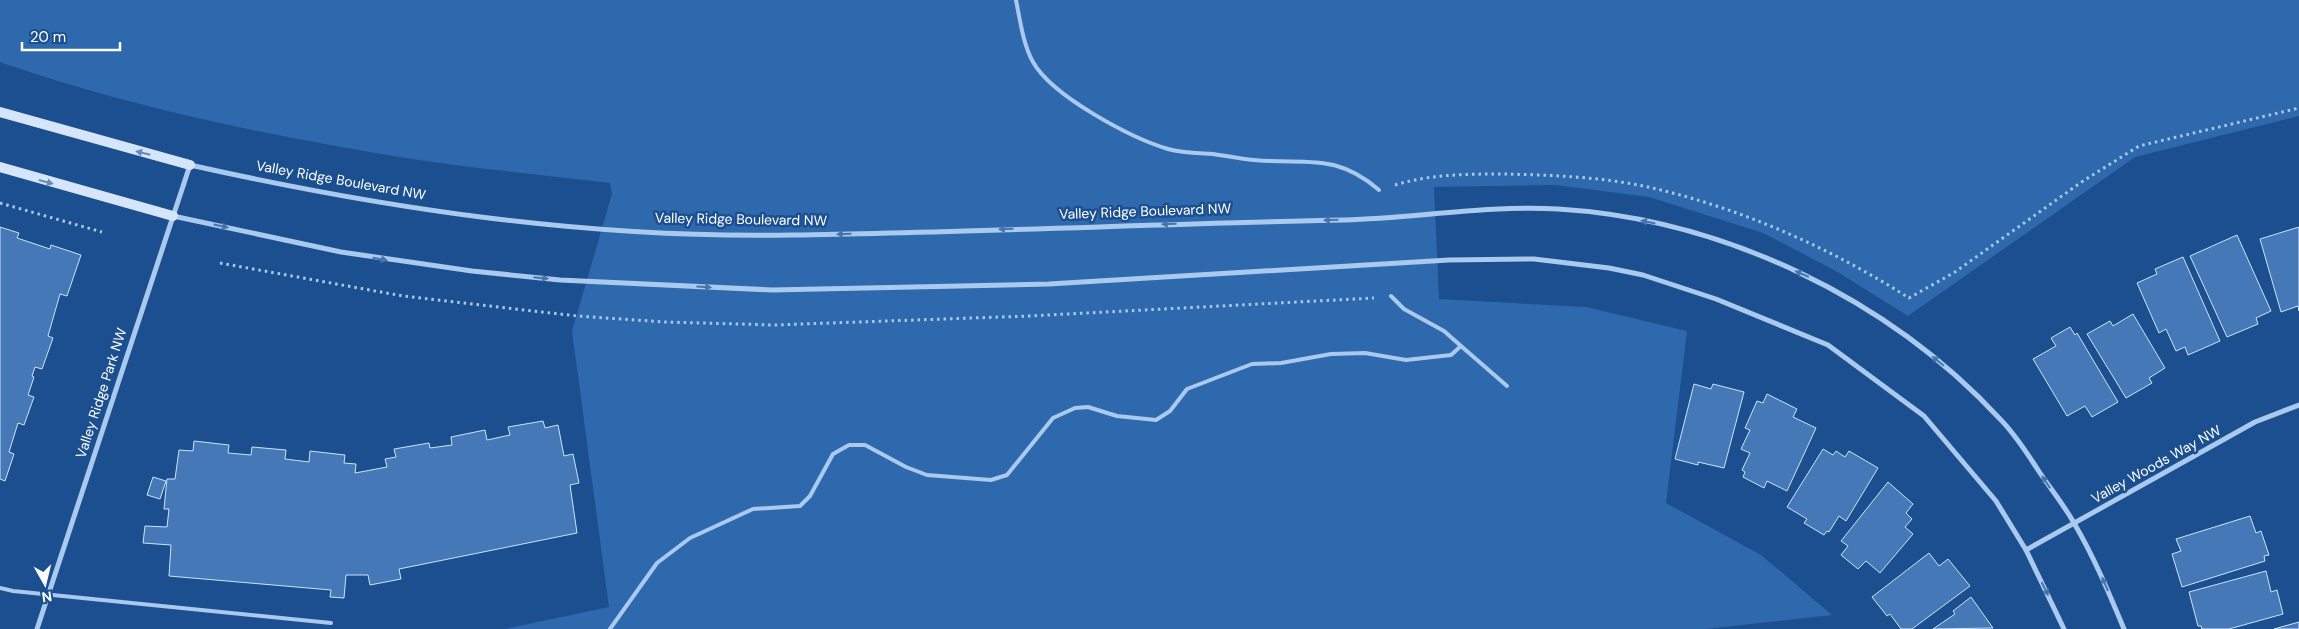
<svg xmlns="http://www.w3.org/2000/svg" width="2299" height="629" font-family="'DM Sans',sans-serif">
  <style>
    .green { fill: #2e69ad }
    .building { fill: #4478b7; stroke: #cfe3fa }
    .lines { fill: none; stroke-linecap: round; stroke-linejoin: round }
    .path { stroke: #a9c9ee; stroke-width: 3; stroke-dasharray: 2.5 4; stroke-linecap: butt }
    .lane { stroke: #a9c9ee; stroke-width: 4 }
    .street { stroke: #a9c9ee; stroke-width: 5 }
    .secondary { stroke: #d6e6fa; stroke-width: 10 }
    .oneway { fill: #668bba }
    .oneway2 { fill: #4674ac }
    .labels { text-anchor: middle; stroke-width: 5; stroke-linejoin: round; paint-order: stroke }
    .street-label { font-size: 14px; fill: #fff; stroke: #1b4f8f }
  </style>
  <rect width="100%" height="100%" fill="#1b4f8f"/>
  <path class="green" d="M0,0H2299V116L2135,157L1908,316L1836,271L1763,233L1649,197L1555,185L1434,187L1439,299L1586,307L1687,331L1666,503L1761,555L1832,615L1706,629H505L609,607L572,331L612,194L610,183C538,174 464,168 393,156C261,134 126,106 0,62Z"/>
  <g class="building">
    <path d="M0,227L19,233L17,238L50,249L51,245L81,255L67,296L60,294L48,336L53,338L42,369L35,367L32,376L34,377L28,395L34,397L24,425L18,423L9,452L14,454L5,481L0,479Z"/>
    <path d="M2299,227V311L2298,306L2281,312L2260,239Z"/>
    <path d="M2237,235L2271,311L2256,318L2258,324L2227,337L2190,256Z"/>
    <path d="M2183,257L2220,341L2188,355L2185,347L2176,351L2166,329L2159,333L2137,283L2157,274L2155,269Z"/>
    <path d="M2133,314L2165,368L2149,378L2152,383L2126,398L2087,334L2110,321L2113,326Z"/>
    <path d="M2070,327L2075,335L2077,333L2118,402L2092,417L2085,406L2067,416L2033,359L2056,346L2051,338Z"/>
    <path d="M1694,384L1711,389L1713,384L1744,392L1724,468L1698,462V465L1675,459Z"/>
    <path d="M1767,394L1797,409L1793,417L1816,428L1787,491L1767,481L1764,488L1743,477L1745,472L1742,470L1750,453L1741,449L1750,430L1745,428L1757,401L1763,403Z"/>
    <path d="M543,421L545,428L558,425L564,456L573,454L579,483L570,485L577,533L399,569L401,579L370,585L368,575H346L344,598L330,597L331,590L169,576L171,545L143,543L145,526L167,527L169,509H164L167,479H175L179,450L193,451L194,441L229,445L228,453L251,455L252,447L286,450L285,459L309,462L310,451L345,455L344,463L356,464L355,473L387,467L385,459L396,457L394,449L429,443L430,448L452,445L451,437L485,430L487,440L510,435L508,427Z"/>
    <path d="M1823,449L1833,455L1836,451L1845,457L1849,451L1878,468L1846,521L1839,516L1829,532L1827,531L1824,535L1804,523L1807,519L1787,507Z"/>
    <path d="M153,477L166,481L160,499L147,495Z"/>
    <path d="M1888,482L1913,504L1906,513L1912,519L1905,527L1913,534L1880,573L1866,561L1858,569L1841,555L1848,546L1841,541Z"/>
    <path d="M2250,516L2256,533L2261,531L2269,555L2264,556L2265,561L2182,587L2172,554L2181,551L2176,539Z"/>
    <path d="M1929,553L1939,566L1948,559L1970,586L1912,629H1901L1890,614L1887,616L1872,597Z"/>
    <path d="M2266,571L2271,592L2277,590L2283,614L2229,629H2202L2201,626H2198L2189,592Z"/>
    <path d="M1971,597L1993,628L1933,629L1955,614L1953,611Z"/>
    <path d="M2299,622V629H2274Z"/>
  </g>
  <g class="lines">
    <g class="path">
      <path d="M1395,185C1431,174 1467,174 1504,174C1551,175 1602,177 1648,187C1738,207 1831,248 1909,298L1955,272L2083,181L2139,146L2299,108"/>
      <path d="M0,203L102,232"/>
      <path d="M220,263L403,296L577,316L665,322L774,325L1029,316L1374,298"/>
    </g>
    <g class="lane">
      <path d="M1016,0C1020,20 1023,44 1033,62C1052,96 1131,138 1168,149C1182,153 1198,153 1213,154C1227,156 1240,159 1254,160C1306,165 1335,152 1379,190"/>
      <path d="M1461,346L1507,386"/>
      <path d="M0,588L13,591L331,623"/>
      <path d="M610,629L657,563L690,538L753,509L800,506L810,496L833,454L849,445H865L906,467L927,475L991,480L1007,475L1053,418L1075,408L1088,407L1117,416L1156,420L1170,411L1187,389L1252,364L1281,363L1331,354L1365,353L1406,360L1451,355L1461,346L1444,331L1404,309L1391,296"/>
    </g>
    <g class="street">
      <path d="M173,216L341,252L472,271L560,280L772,290L1049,284L1449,260L1534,259L1609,268L1643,275L1716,299L1828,345L1924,416L1996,501L2026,550L2064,629"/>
      <path d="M2026,550L2255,422L2299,405"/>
      <path d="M37,629L190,165C387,209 589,239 792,235C976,232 1161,224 1345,220C1416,218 1487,205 1558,209C1723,219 1888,298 2000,419C2015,434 2027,453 2038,470C2050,488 2064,505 2074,523C2094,557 2109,593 2124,629"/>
    </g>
    <g class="secondary">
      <path d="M0,112L190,165"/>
      <path d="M0,167L173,216"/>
    </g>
  </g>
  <defs><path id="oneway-solid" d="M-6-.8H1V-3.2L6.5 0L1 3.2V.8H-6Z" transform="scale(1.25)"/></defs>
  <g class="oneway">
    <use href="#oneway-solid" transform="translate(143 153) rotate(-166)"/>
    <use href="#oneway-solid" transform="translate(46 182) rotate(15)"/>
  </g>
  <g class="oneway2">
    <use href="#oneway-solid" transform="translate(1331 220) rotate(179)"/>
    <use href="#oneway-solid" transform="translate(1648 222) rotate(-169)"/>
    <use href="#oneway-solid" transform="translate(1169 224) rotate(178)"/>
    <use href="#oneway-solid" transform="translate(221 226) rotate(12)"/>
    <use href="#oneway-solid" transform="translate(1006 229) rotate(178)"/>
    <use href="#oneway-solid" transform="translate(844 234) rotate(178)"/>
    <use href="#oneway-solid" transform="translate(380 259) rotate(10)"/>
    <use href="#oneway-solid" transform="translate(1802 274) rotate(-157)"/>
    <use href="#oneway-solid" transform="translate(541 278) rotate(6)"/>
    <use href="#oneway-solid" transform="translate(704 287) rotate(3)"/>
    <use href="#oneway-solid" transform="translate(1938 361) rotate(-141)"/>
    <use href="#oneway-solid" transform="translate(2046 482) rotate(-124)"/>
    <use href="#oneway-solid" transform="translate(2105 584) rotate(-114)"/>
    <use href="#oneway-solid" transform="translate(2045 589) rotate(64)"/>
  </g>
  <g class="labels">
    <g class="street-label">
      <text transform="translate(341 180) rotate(10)" y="5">Valley Ridge Boulevard NW</text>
      <text transform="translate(1145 211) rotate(-2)" y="5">Valley Ridge Boulevard NW</text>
      <text transform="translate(741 219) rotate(1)" y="5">Valley Ridge Boulevard NW</text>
      <text transform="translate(101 393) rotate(-72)" y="5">Valley Ridge Park NW</text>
      <text transform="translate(2156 464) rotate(-29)" y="5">Valley Woods Way NW</text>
    </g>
  </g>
  <g transform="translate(45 584) rotate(172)" stroke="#1b4f8f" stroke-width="4" paint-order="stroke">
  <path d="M0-4L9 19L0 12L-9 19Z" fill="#ffffff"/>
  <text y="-8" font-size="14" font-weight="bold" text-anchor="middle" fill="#ffffff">N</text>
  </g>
  <path d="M22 42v8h98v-8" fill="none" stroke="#ffffff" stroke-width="2.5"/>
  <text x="30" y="42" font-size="15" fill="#ffffff" stroke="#1b4f8f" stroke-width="4" paint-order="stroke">20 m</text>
</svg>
